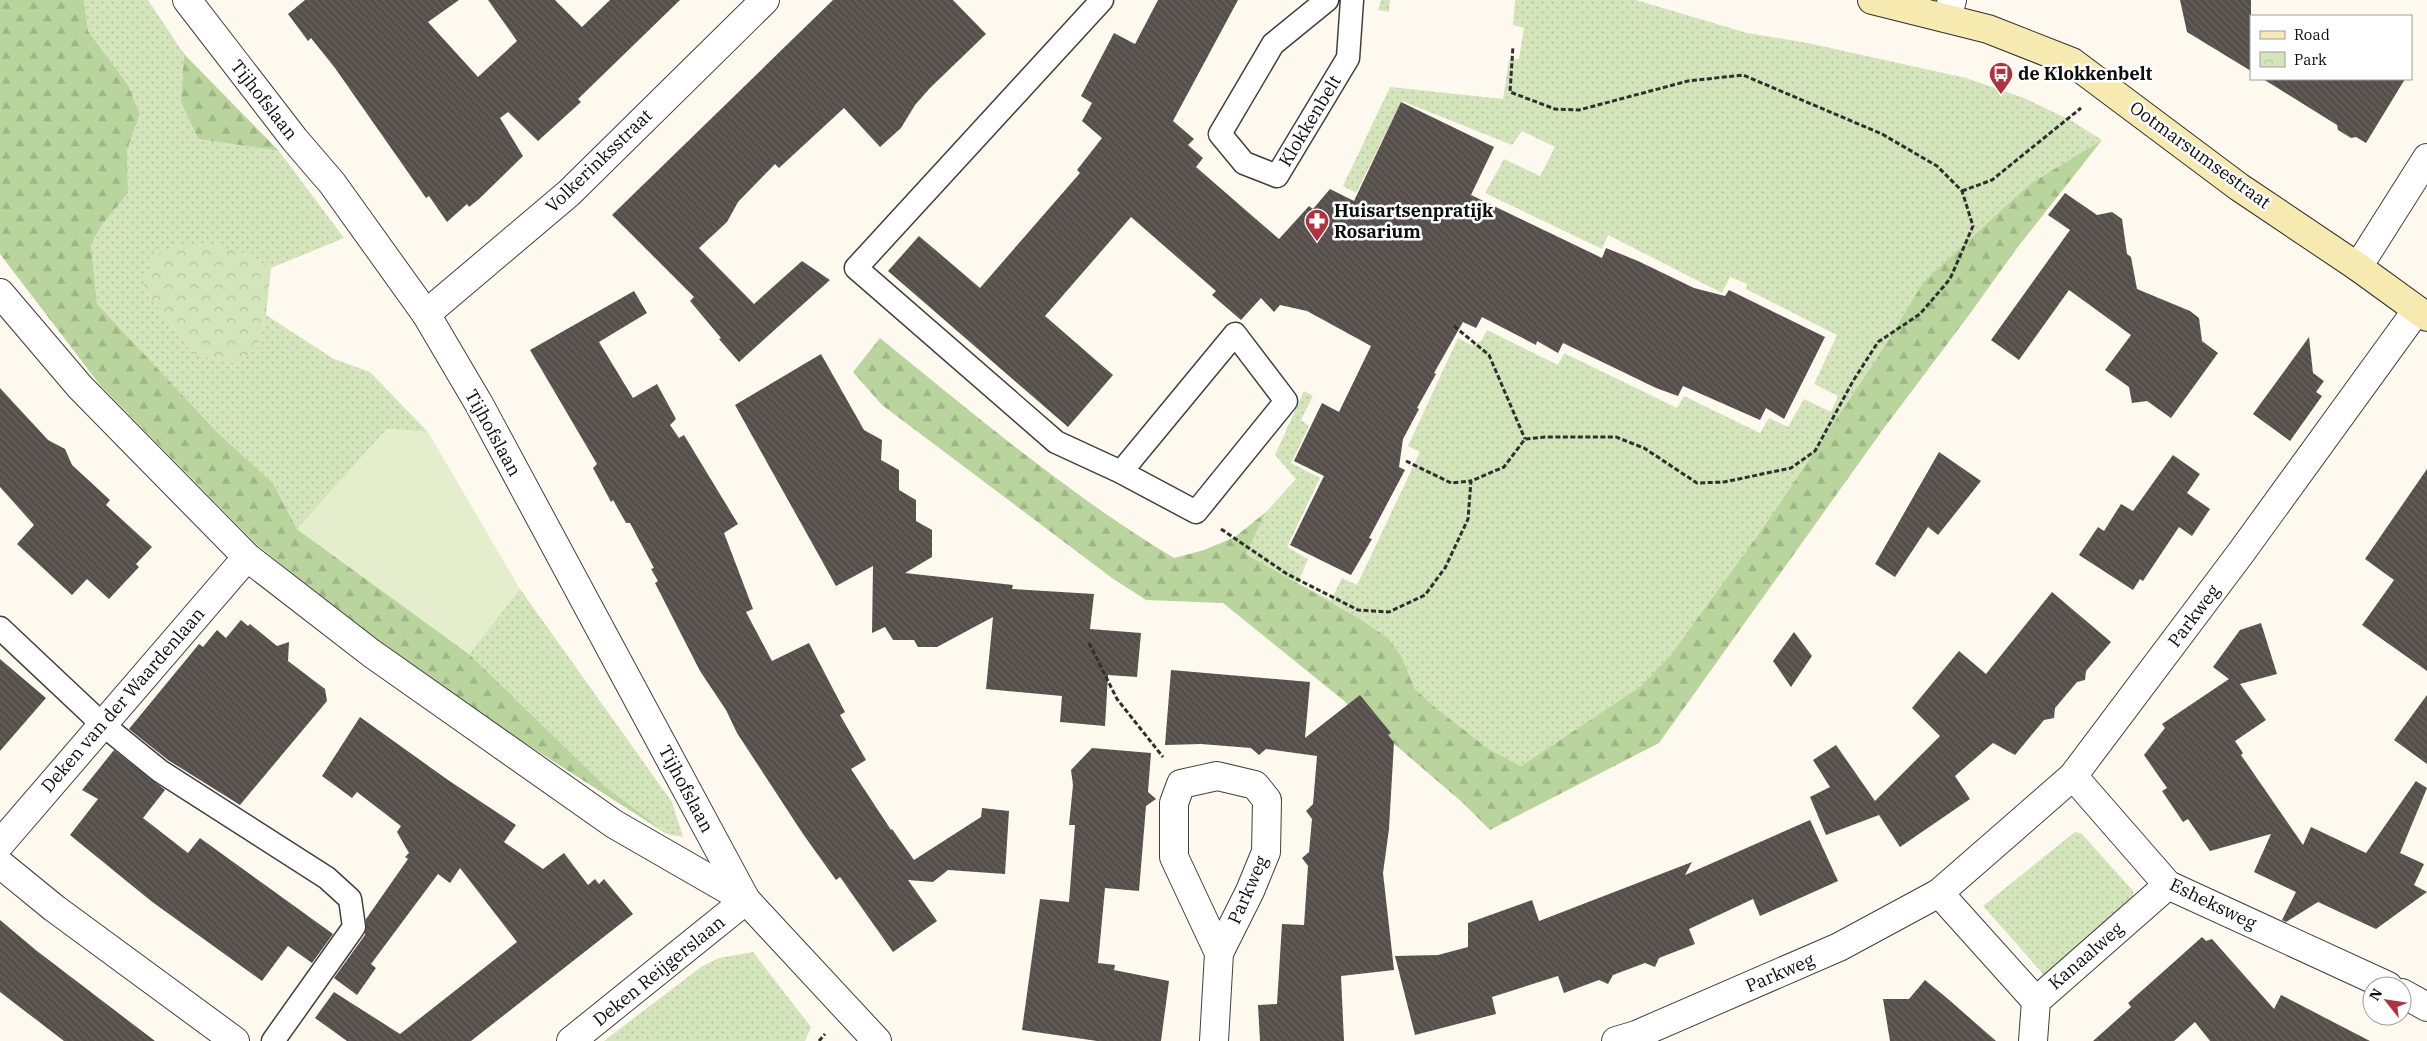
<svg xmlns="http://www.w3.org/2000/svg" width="2427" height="1041" font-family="'IBM Plex Serif',serif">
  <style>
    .grass { fill: url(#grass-dots) }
    .forest { fill: url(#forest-firs) }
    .park { fill: url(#park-crowns) }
    .pitch { fill: #e4edcc }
    .building { fill: url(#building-back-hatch) }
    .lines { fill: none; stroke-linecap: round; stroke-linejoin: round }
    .service-casing { stroke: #404040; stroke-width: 25 }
    .minor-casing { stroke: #404040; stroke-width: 30 }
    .tertiary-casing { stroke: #404040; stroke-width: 30 }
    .secondary-casing { stroke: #2f2f2f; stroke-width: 30 }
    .path { stroke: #2f2f2f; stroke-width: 3; stroke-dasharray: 5 2.5; stroke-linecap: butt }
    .service { stroke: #fff; stroke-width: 22 }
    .minor { stroke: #fff; stroke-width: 28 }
    .tertiary { stroke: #fff; stroke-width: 28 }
    .secondary { stroke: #f7eab0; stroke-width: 28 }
    .labels { text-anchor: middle; stroke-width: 5; stroke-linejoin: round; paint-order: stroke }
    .poi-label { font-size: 18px; font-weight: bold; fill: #0d0d0d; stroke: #fff; text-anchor: start }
    .street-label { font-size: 18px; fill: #0d0d0d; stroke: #fff }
  </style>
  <defs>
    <pattern id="grass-dots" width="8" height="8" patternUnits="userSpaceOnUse" patternTransform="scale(1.25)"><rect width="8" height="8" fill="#d4e5bb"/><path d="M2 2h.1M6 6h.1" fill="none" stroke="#b5c3a0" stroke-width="1.8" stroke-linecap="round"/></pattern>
    <pattern id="forest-firs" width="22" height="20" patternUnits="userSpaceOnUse" patternTransform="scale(1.25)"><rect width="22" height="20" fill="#b9d49c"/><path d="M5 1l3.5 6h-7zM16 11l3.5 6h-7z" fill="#9eb585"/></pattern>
    <pattern id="park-crowns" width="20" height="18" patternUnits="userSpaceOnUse" patternTransform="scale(1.25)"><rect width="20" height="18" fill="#d4e5bb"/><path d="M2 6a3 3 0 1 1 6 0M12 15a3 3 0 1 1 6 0" fill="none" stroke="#b5c3a0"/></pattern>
    <pattern id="building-back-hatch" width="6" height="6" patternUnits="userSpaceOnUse" patternTransform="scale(1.25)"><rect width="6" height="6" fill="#554e4a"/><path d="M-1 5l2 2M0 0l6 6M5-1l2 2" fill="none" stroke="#686360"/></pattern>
  </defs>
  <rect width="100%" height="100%" fill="#fdf9ef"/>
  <g class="grass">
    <path d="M84,0H148L184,54L181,102L198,139L279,151L344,238L271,268L240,252L143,288L193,353L235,365L257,348L266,315L334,359L370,372L428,432L387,429L297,529L273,483L220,435L97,304L91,244L102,225L128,193L127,150L140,114L128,85L88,31Z"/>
    <path d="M1381,0H1390L1389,12L1378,10Z"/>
    <path d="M1515,0H1636L1747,33L1808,43L1966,78L2024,98L2070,120L2102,140L2031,183L1924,281L1877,358L1763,528L1670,656L1641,686L1521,766L1490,750L1437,709L1415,689L1402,657L1388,638L1360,619L1246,554L1266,512L1296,479L1275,455L1304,391L1313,396L1301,420L1309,426L1291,463L1320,478L1287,547L1308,559L1298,583L1331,600L1342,578L1357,585L1420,452L1408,446L1458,338L1471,345L1481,341L1487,330L1558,365L1564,353L1677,408L1684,396L1760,433L1769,418L1788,427L1804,399L1831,412L1838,396L1814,384L1837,335L1746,289L1747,284L1730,277L1722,293L1608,235L1602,249L1485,193L1504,159L1540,176L1555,147L1522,131L1512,145L1402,101L1356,193L1343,186L1390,87L1503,99L1509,60L1519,59L1524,28L1513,25Z"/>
    <path d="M520,589L672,802L683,837L667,834L605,786L469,654Z"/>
    <path d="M2075,832L2082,834L2133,891V901L2056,972L2044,975L1983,906Z"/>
    <path d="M753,952L811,1027L805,1041H604L701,967L719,958Z"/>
  </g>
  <g class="forest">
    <path d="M0,0H84L88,31L128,85L140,114L127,150L128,193L102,225L91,244L97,304L220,435L273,483L297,529L469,654L605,786L667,834L412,671L256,544L100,385L0,254Z"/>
    <path d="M184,54L279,151L198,139L181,102Z"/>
    <path d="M2102,140L2017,248L1969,315L1884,428L1659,743L1490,830L1463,803L1343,700L1223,603L1146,600L1112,578L882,405L853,372L880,338C975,415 1069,495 1174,558L1204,550L1235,537L1266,512L1246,554L1360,619L1388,638L1402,657L1415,689L1437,709L1490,750L1521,766L1641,686L1670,656L1763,528L1877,358L1924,281L2031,183Z"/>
  </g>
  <path class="park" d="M204,243L240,252L271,268L266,315L257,348L235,365L193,353L143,288L152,258L171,247Z"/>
  <path class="pitch" d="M387,429L428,432L520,589L469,654L297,529Z"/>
  <g class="building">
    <path d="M305,0H459L428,22L478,77L517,41L488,0H555L582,27L610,0H680L578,99L581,102L538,141L508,112L500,118L523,156L479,199L469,207L467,204L447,222L429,196L426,198L335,68L311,38L308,41L288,14Z"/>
    <path d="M833,0H953L986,34L930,88L915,105L901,128L880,147L844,108L779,168L775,164L738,202L727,222L699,248L754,304L802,261L830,280L739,362L719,339L721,338L690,301L694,297L612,215Z"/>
    <path d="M1158,0H1238L1173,121L1194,139L1188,145L1203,158L1196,167L1279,239L1309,206L1313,209L1330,189L1354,201L1401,102L1494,147L1471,195L1602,258L1606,248L1638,261L1694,288L1725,296L1729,290L1825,337L1784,419L1766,408L1760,420L1683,386L1678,396L1656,388L1563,343L1558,353L1537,341L1536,345L1482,317L1476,328L1463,322L1434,373L1436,374L1417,408L1419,409L1403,439L1399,467L1405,470L1369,538L1372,539L1351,575L1290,545L1324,476L1294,461L1322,403L1339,412L1371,346L1307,311L1280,305L1274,312L1261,298L1241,320L1212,295L1216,291L1131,217L1045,316L1113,375L1068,427L888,271L919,236L980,288L1080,173L1077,170L1102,138L1082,121L1092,103L1081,96L1114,33L1135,44Z"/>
    <path d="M2180,0H2251V71L2187,32Z"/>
    <path d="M2263,79H2405L2366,143L2356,137L2351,138L2338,130L2337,125Z"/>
    <path d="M2065,193L2097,215L2112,212L2122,219L2127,254L2131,257L2137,289L2190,311L2199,318L2202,341L2218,353L2171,418L2147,401L2132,403L2129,387L2105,370L2131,335L2069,290L2019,360L1991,340L2070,230L2048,215Z"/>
    <path d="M634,291L647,313L599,342L633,398L657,384L676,419L670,425L679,438L684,435L738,524L724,533L753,609L746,612L772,661L809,643L845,712L840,715L866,760L851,769L891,830L892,829L914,860L981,817L982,808L1009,811L1005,874L948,870L933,882L908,880L937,921L893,952L845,884L840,877L836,880L803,834L737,733L726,710L700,671L655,583L658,581L651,569L654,568L630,523H626L613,500L611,502L593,468L597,464L530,350Z"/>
    <path d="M2309,337L2313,373L2324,381L2316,392L2322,396L2290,441L2253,414Z"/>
    <path d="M821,354L864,430L882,440L881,460L899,470V490L916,500V521L932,530V557L905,573L1013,585L1012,589L1094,594L1090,629L1141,633L1137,677L1108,675L1105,726L1060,722L1062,696L986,689L993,617L937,647H918L914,640H893L885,627L872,633L873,566L836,586L735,405Z"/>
    <path d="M0,388L48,440L65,449L72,465L110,500L106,505L152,547L136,564L139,567L109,599L87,579L72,595L17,544L34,525L0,487Z"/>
    <path d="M1939,452L1981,481L1938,535L1928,527L1895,577L1875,564Z"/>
    <path d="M2173,455L2200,474L2187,493L2210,509L2192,536L2179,527L2143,581L2140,579L2133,590L2079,555L2098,527L2104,531L2121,504L2133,511Z"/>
    <path d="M2427,469V671L2362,625L2394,580L2365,559Z"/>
    <path d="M2052,592L2111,642L2086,671L2085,680L2077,682L2055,708L2054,718L2044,720L2015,755L1993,743L1955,776L1970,799L1900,847L1879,815L1826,835L1810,797L1830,787L1813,760L1836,745L1875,801L1940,736L1912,708L1959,651L1986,674Z"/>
    <path d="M241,620L248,626L250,624L277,646L289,642L288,661L325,689L327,701L240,805L168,760L129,729L199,644L203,647L217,630L226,638Z"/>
    <path d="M2261,623L2277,674L2240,684L2266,720L2235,741L2243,753L2241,755L2303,845L2311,827L2366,853L2416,781L2427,788L2400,853L2424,864L2414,885L2427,892L2376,929L2318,902L2286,922L2282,920L2296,892L2254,872L2271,834L2210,851L2188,819L2183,822L2162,791L2167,788L2144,755L2165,728L2162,724L2229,679L2213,667L2240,630Z"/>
    <path d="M1794,632L1812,656L1791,687L1773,661Z"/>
    <path d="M0,659L46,698L0,751Z"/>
    <path d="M1171,670L1310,682L1305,738L1360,695L1391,733L1388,735L1394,742L1389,829L1383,873L1394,970L1341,976L1344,1041H1260L1258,1005L1277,1004L1282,924L1304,925L1308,866L1302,858L1309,852L1312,819L1306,811L1313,804L1317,756L1266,749L1259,755L1251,748L1201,744L1165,745Z"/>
    <path d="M2427,695V764L2394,740Z"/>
    <path d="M360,717L448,780L516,825L504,842L543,869L564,853L588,885L595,879L599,884L604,879L633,914L471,1041H347L315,1018L334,992L400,1034L517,942L460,868L450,883L438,874L371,964L376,968L357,995L334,978L365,935L366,919L408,859L405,857L409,853L397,832L401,826L357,792L352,798L322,776Z"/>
    <path d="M1092,748L1151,753L1148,792L1156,799L1146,806L1139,891L1105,888L1098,963L1115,965L1114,970L1169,981L1161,1041H1097L1022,1030L1040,899L1069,902L1075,825H1069L1073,785L1071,770Z"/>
    <path d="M114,750L165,790L143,818L188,853L200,838L333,934L312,963L288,946L262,981L151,901L70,835L98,799L82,790Z"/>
    <path d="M1810,820L1838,881L1760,916L1753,899L1689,929L1695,944L1659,958L1655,967L1645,963L1613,975L1608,984L1599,980L1564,993L1558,976L1492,997L1496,1014L1415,1035L1395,956L1438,955L1468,947V923L1532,900L1539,921L1692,862L1685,875Z"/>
    <path d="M0,920L37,951L155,1041H64L0,992Z"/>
    <path d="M2202,937L2206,941L2212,939L2274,1009L2281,995L2370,1041H2210L2195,1022L2174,1041H2093L2131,1007L2128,1003Z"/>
    <path d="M1925,980L1948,999L1996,1041H1890L1883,999H1909Z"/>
  </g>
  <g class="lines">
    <defs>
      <g id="service">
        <path d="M1102,0L856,268L1056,442L1121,472L1196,512L1286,401L1235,334L1121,472"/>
        <path d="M1327,0L1273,44L1220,134L1244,163L1277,176L1348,58L1352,0"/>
        <path d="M0,628L102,724L160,771L327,878L350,899L354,927L273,1041"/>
      </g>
      <g id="minor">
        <path d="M187,0L295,140L332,183L426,314L479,404L746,900L877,1041"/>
        <path d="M2358,267L2427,158"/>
        <path d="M0,293L80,387L247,557L371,653L614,824L746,900"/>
        <path d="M426,314L569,193L765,0"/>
        <path d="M2073,776L2168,885L2388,986"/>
        <path d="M0,844L247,557"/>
        <path d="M0,864L54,908L235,1041"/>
        <path d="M1939,893L2036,1001"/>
        <path d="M2402,993L2427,1007"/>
        <path d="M571,1041L746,900"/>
        <path d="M1214,1041L1219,953L1250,891L1266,852L1267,800L1255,785L1217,776L1181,784L1174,803V857L1219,953"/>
        <path d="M1616,1041L1636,1035L1839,947L1939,893L2073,776L2240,554L2417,310"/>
        <path d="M2033,1041L2036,1001L2168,885"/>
      </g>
      <path id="tertiary" d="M1947,18L1952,0"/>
      <path id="secondary" d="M1872,0L1988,29L2072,62L2239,187L2358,267L2427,317"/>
    </defs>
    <use href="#service" class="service-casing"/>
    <use href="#minor" class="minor-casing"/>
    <use href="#tertiary" class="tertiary-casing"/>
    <use href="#secondary" class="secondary-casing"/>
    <g class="path">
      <path d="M1962,191L1992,180L2081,108"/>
      <path d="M1454,326L1489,355L1525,439"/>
      <path d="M1406,461L1451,483L1471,481"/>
      <path d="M1221,529L1287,574L1358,610L1389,612L1425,595L1445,568L1468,519L1471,481L1504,467L1525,439L1545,437H1616L1644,448L1697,483L1724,482L1791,468L1815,451L1853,381L1878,342L1920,314L1950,279L1973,226L1962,191L1937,166L1882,134L1743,75L1688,81L1579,110L1555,109L1510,92L1513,46"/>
      <path d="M1089,643L1117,699L1163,757"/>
      <path d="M819,1041L825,1034"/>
    </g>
    <use href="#service" class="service"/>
    <use href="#minor" class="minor"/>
    <use href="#tertiary" class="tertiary"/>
    <use href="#secondary" class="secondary"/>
  </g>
  <defs>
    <symbol id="bus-pin" viewBox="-11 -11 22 30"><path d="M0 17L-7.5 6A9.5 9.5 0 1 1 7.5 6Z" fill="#b03241" stroke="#fff"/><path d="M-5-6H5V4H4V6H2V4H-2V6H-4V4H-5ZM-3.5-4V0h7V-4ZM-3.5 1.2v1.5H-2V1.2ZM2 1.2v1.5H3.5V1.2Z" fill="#fff"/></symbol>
    <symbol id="pharmacy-pin" viewBox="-11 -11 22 30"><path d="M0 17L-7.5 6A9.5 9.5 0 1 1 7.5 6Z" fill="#b03241" stroke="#fff"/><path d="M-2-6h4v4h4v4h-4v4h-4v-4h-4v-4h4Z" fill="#fff"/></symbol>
  </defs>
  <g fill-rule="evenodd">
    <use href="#bus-pin" x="1987" y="60" width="28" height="38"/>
    <use href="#pharmacy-pin" x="1303" y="207" width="28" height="38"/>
  </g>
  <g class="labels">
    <g class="poi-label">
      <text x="2018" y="80">de Klokkenbelt</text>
      <text x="1334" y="217">Huisartsenpratijk<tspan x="1334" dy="21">Rosarium</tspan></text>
    </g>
    <g class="street-label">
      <text transform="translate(264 100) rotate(52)" y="6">Tijhofslaan</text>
      <text transform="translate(1310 121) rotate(-59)" y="6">Klokkenbelt</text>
      <text transform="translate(2200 155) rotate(36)" y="6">Ootmarsumsestraat</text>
      <text transform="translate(599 161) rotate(-44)" y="6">Volkerinksstraat</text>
      <text transform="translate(493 433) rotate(61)" y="6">Tijhofslaan</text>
      <text transform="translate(2194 616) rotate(-53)" y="6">Parkweg</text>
      <text transform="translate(123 700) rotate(-49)" y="6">Deken van der Waardenlaan</text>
      <text transform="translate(686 789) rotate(62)" y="6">Tijhofslaan</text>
      <text transform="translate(1248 890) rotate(-66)" y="6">Parkweg</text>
      <text transform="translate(2213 904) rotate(26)" y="6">Esheksweg</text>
      <text transform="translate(2086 956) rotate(-41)" y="6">Kanaalweg</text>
      <text transform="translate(659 971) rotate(-39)" y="6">Deken Reijgerslaan</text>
      <text transform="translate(1780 973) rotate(-23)" y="6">Parkweg</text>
    </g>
  </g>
  <rect x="2250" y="15" width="162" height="65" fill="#ffffff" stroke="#9e9e9e"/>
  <rect x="2260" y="31" width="25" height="8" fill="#f7eab0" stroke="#9e9e9e"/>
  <text x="2294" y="40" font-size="15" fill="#0d0d0d">Road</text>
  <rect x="2260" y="52" width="25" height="15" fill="url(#park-crowns)" stroke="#9e9e9e"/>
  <text x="2294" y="65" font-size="15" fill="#0d0d0d">Park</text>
  <g transform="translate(2387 1001) rotate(300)"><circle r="24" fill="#ffffff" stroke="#9e9e9e"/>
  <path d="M0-4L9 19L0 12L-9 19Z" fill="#b03241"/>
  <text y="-8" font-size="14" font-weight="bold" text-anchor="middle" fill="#0d0d0d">N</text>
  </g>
</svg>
